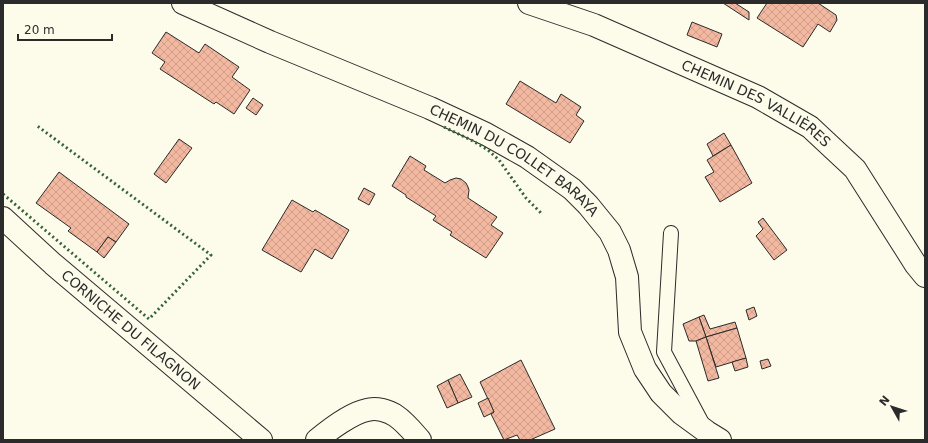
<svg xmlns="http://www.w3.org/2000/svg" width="928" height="443" font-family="'DejaVu Sans',sans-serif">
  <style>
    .building { fill: url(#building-cross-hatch); stroke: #2b2b2b }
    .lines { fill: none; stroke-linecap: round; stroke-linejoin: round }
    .lane-casing { stroke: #2b2b2b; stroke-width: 16 }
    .street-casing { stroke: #2b2b2b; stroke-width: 24 }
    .lane { stroke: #fdfbea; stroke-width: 14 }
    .street { stroke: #fdfbea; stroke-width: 22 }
    .hedge { stroke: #34623c; stroke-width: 3; stroke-dasharray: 2 3; stroke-linecap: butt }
    .labels { text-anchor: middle; stroke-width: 3; stroke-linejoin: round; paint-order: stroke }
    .street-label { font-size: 14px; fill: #2b2b2b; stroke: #fdfbea }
  </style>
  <defs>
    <pattern id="building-cross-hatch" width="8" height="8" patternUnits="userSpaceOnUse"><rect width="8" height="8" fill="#f2b8a0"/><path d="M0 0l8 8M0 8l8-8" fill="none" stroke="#d09e8a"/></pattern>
  </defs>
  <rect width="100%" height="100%" fill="#fdfbea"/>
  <g class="building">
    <path d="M723,3H735L749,12V20Z"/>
    <path d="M767,3H818L836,15L837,20L830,32L818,24L803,47L757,18Z"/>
    <path d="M692,22L722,34L717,47L687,35Z"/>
    <path d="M166,32L199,53L205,44L239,67L232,77L250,90L234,114L216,102L214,104L160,69L165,62L152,53Z"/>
    <path d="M520,81L556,103L561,94L581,107L576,115L584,121L570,143L506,104Z"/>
    <path d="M253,98L263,105L256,115L246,108Z"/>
    <path d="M724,133L731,145L713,156L707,144Z"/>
    <path d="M179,139L192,148L166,183L154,174Z"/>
    <path d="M731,145L752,183L720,202L705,177L714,172L707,160Z"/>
    <path d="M410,156L426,166L424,170L445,183L450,180L456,178L461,179L466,183L468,187L469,190L468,198L497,217L491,225L503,233L486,258L450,235L452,232L433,220L436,216L406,197V195L392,186Z"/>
    <path d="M59,172L129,224L116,242L108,237L97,252L68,231L71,228L36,203Z"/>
    <path d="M364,188L375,194L369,205L358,199Z"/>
    <path d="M292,200L313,212L315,210L349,230L332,259L315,249L301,272L262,250Z"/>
    <path d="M763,218L787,250L774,260L756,236L763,229L758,222Z"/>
    <path d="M108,237L116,242L104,258L97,252Z"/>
    <path d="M754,307L757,316L749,320L746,310Z"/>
    <path d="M704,315L710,329L735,322L737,328L706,337L699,317Z"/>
    <path d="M699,317L706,337L696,341H689L683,324Z"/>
    <path d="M737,328L746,358L716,367L706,337Z"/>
    <path d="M706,337L719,378L708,381L696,341Z"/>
    <path d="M746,358L748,367L735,371L732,362Z"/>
    <path d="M768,359L771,366L762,369L760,361Z"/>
    <path d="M521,360L555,429L530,440H520L517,435L504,440L491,414L494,412L480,382Z"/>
    <path d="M460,374L472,397L458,403L448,380Z"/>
    <path d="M448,380L458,403L447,408L437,386Z"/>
    <path d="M488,398L494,412L484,417L478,403Z"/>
  </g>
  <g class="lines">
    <defs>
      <path id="lane" d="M671,233L664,352L703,425"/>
      <g id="street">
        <path id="s1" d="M183,3L270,42L430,108L486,134L527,157L572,189L588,205L610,232L619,250L627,277L630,332L645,369L661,393L681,413L707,432L720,440"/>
        <path id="s2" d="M529,3L594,25L758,97L810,127L855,169L916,265L925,276"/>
        <path id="s3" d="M3,218L53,264L261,440"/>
        <path d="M317,440C329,430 352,413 367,410C376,407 389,411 396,416C405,422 413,432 420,440"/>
      </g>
    </defs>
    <use href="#lane" class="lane-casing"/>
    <use href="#street" class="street-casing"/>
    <use href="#lane" class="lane"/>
    <use href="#street" class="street"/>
    <g class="hedge">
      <path d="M444,127L473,141L488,150L499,160L526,198L541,213"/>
      <path d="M3,194L149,319L211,255L36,125"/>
    </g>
  </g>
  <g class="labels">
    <g class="street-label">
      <text dy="5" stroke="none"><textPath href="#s2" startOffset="249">CHEMIN DES VALLIÈRES</textPath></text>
      <text dy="5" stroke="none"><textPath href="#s1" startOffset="368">CHEMIN DU COLLET BARAYA</textPath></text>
      <text dy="5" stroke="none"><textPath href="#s3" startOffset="170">CORNICHE DU FILAGNON</textPath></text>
    </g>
  </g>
  <rect width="928" height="443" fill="none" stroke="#2b2b2b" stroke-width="8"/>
  <g transform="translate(892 407) rotate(309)" stroke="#fdfbea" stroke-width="3" paint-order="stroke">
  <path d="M0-3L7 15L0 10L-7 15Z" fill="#2b2b2b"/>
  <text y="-6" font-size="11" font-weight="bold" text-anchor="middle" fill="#2b2b2b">N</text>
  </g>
  <path d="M18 34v6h94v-6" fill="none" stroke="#2b2b2b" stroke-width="2"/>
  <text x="24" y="34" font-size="12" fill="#2b2b2b" stroke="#fdfbea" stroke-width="3" paint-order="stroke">20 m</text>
</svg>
